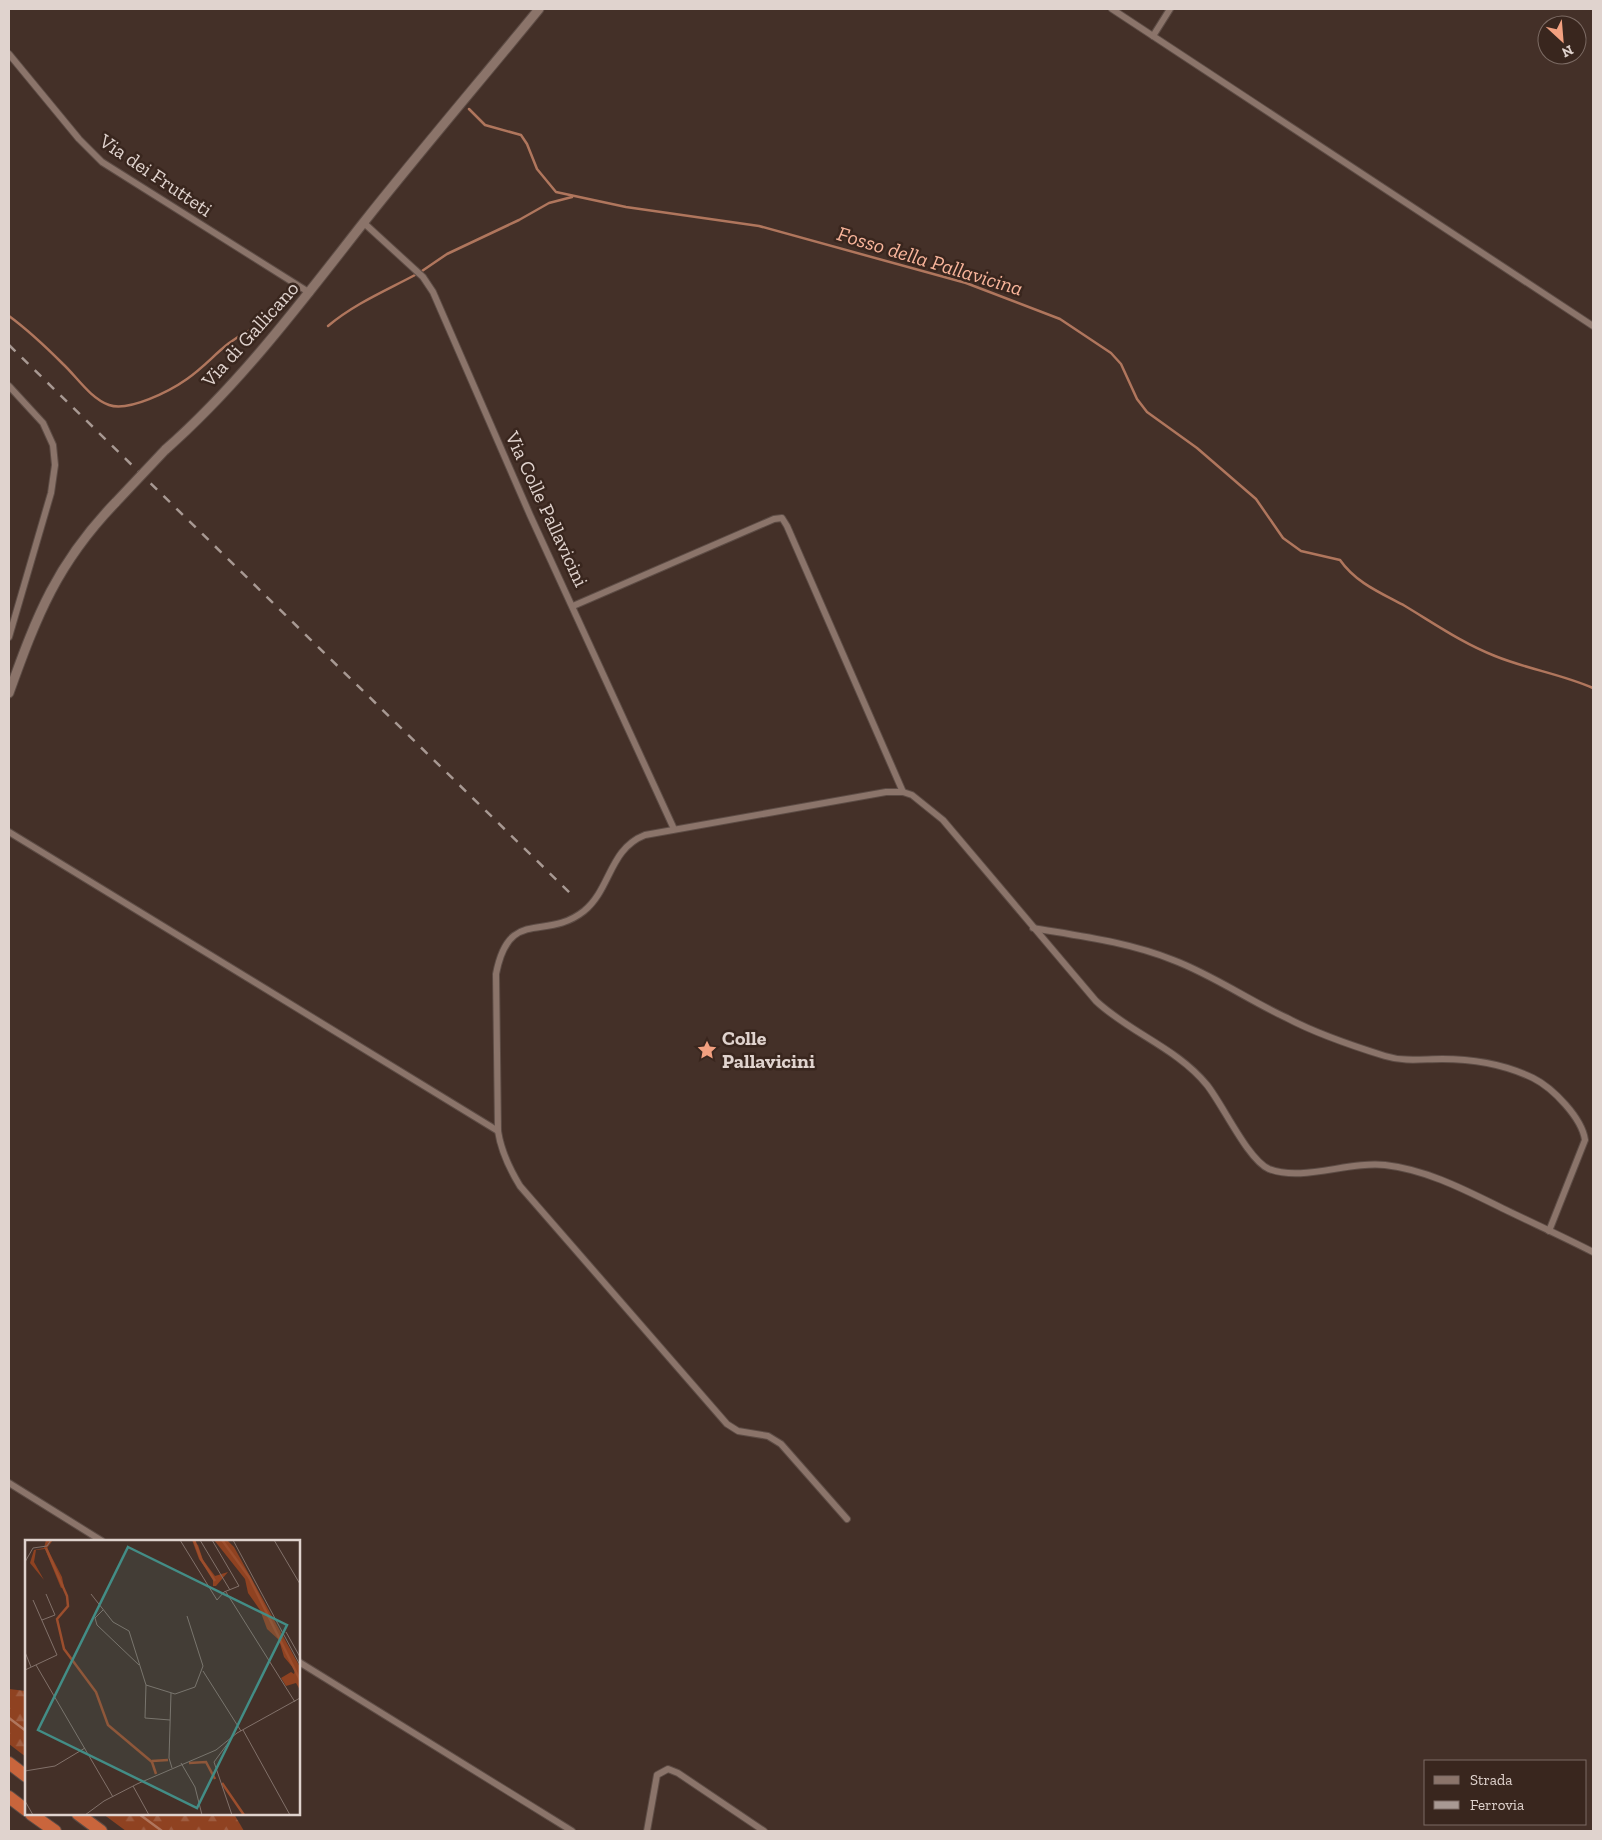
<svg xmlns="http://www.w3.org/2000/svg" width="1602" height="1840" font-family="'Zilla Slab',serif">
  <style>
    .forest { fill: url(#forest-firs) }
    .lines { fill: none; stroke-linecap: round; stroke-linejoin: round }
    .stream { stroke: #b0765d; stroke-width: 2.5 }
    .minor-casing { stroke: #5d4c45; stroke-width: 8 }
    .tertiary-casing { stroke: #5d4c45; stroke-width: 11 }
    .motorway-casing { stroke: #5d4c45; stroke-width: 14 }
    .minor { stroke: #8b746a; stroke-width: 6 }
    .tertiary { stroke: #8b746a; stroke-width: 9 }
    .motorway { stroke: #c9653c; stroke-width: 12 }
    .rail { stroke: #a89993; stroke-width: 2.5; stroke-dasharray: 9 9; stroke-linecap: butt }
    .tertiary-bridge-casing { stroke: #5d4c45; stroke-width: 11; stroke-linecap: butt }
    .tertiary-bridge { stroke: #8b746a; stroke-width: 9 }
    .labels { text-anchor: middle; stroke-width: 5; stroke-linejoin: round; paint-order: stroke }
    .street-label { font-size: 20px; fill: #e0d3ce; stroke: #39261e }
    .poi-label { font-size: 20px; font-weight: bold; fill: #e0d3ce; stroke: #39261e; text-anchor: start }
    .water-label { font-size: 21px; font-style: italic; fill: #f9b59b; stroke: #39261e }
    .inset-river { fill: none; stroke: #9c4e2d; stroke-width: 2.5 }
    .inset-road { fill: none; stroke: #82716a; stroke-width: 1 }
    .view { fill: #438d86; fill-opacity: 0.15; stroke: #438d86; stroke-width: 2.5 }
    .inset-edge { fill: none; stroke: #e0d3ce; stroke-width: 2.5 }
  </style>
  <defs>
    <pattern id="forest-firs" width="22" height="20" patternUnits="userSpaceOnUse" patternTransform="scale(1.25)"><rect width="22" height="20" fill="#8f4221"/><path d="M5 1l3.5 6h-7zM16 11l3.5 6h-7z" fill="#9e5c40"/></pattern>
  </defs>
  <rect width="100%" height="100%" fill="#443028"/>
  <g class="forest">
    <path d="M9,1689L26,1691V1757L9,1744Z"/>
    <path d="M103,1814H234L244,1831H126Z"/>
  </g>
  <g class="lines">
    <g class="stream">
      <path d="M469,109L485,125L521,135L527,144L537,169L556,192L626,207L759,226L966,283L1060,319L1111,353L1121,364L1137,399L1147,412L1197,448L1256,499L1283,538L1301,551L1340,560C1356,583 1381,593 1405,606C1435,624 1462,643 1495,656C1527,669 1561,674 1593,688"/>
      <path d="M422,271L447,254L519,220L549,203L572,197"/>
      <path d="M9,316C28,330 47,348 63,364C77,377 90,398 109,405C129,412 170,391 187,379C211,362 222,344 250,330"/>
      <path d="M328,326C354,304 385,291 415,275"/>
      <path d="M9,1718L26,1731"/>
      <path d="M139,1814L162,1831"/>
    </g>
    <defs>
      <g id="minor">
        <path d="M1112,9L1593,326"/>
        <path d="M1153,36L1170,9"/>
        <path d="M9,54L79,139L102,162L310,293"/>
        <path d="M364,223L423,277L433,292L530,515L674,829"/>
        <path d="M9,386L43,423L53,445L55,465L51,493L9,637"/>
        <path d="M573,606L774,519L782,518L787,526L903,792"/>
        <path d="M9,832L498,1131"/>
        <path d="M1033,928C1080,936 1128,942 1173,960C1213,975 1248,1000 1287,1018C1317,1034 1353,1046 1385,1056C1404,1062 1423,1059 1442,1059C1474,1059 1504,1064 1533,1078C1553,1088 1582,1118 1585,1140L1549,1231"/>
        <path d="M9,1483L102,1541"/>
        <path d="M847,1519L781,1444L768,1436L738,1431L727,1424L520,1186C509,1168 501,1151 498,1131L496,974C509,906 545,942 584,911C611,889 609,849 645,835L886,792H903L912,795L943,820L1096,1001C1130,1033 1177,1048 1207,1085C1223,1105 1248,1160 1269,1169C1302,1182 1349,1161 1385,1165C1429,1170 1469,1192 1508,1211C1537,1225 1566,1238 1593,1252"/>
        <path d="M299,1662L572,1831"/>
        <path d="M647,1831L657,1775L668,1769L678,1773L764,1831"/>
      </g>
      <g id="tertiary">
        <path d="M165,450C241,383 302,301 364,222C421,150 481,80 539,9"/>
        <path d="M9,693C37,615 57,563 116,502"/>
      </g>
      <g id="motorway">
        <path d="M9,1763L26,1776"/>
        <path d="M9,1797L26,1810"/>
        <path d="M31,1814L55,1831"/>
        <path d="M78,1814L101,1831"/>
      </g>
    </defs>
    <use href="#minor" class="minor-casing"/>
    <use href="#tertiary" class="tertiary-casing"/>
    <use href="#motorway" class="motorway-casing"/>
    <use href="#minor" class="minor"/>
    <use href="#tertiary" class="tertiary"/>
    <use href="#motorway" class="motorway"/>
    <path class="rail" d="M9,345L572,895"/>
    <defs>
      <path id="tertiary-bridge" d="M116,502L165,450"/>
    </defs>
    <use href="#tertiary-bridge" class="tertiary-bridge-casing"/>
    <use href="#tertiary-bridge" class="tertiary-bridge"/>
  </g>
  <defs>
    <symbol id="sight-bare" viewBox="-9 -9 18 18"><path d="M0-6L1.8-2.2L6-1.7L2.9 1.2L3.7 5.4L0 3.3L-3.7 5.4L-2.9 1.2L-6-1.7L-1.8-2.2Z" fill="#f2a080" stroke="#39261e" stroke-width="2.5" paint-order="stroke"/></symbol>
  </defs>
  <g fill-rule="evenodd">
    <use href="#sight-bare" x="693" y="1036" width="28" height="28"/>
  </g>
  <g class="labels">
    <g class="street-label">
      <text transform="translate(156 175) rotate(34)" y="7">Via dei Frutteti</text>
      <text transform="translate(250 334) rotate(-48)" y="7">Via di Gallicano</text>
      <text transform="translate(547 509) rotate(65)" y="7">Via Colle Pallavicini</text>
    </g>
    <g class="poi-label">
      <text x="722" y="1045">Colle<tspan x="722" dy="23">Pallavicini</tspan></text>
    </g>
    <g class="water-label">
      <text transform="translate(930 261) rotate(17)" y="7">Fosso della Pallavicina</text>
    </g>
  </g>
  <g transform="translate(25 1540)">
    <rect width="275" height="275" fill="#443028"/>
    <path d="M21,0H28L22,8L37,37L39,47L36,48L20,9L11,10L9,22L19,40L5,23L9,10L19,8ZM167,0L173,5L178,20L190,36L203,32L191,46H188V38L174,19ZM189,0H202L209,7L275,127V150L271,143L261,146L256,138L266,132L269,134L270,130L259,117L254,100L242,89L235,70L223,53L220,39Z" fill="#8f4221"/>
    <path class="inset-river" d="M169,0L176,19L190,41M197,0L224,37L275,140M21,8L42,56L43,66L32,79L39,109L71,152L83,185L127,222L131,234M127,221L143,220M164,223L181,222L190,239M197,243L219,275"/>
    <path class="inset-road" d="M155,0L192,60L199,52L214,46L187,0M175,0L205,50M208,0L275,125M249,0L275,44M0,22L8,8L22,6L26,0M201,52L270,162M66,54L88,82L104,91L121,145L120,178L145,180M78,70L70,78L72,85L114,125M17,80L30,75L21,54M261,92L275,117M0,112L6,127M11,125L88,257M0,130L32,115L8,60M178,131L216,191M121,145L150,154L170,147L178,126L162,76M146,153L144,218L147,228M218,190L265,275M206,199L189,222L207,275M156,223L170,247L177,275M0,231L30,226L60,208M108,246L124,275M0,261L8,275M60,275L79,261L112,244L191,210L212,193L275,158"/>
    <path class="view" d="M103,7L262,85L172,268L13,190Z"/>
    <rect width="275" height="275" class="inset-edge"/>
  </g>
  <rect width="1602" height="1840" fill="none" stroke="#e0d3ce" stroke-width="20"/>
  <rect x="1424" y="1760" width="162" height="65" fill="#39261e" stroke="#7c6b64"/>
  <rect x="1434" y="1776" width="25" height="8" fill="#8b746a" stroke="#7c6b64"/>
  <text x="1470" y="1785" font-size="15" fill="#e0d3ce">Strada</text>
  <rect x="1434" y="1801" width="25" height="8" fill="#a89993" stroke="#7c6b64"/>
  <text x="1470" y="1810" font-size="15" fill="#e0d3ce">Ferrovia</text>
  <g transform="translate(1562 40) rotate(154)"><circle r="24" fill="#39261e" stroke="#7c6b64"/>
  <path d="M0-4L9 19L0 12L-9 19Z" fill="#f2a080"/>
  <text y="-8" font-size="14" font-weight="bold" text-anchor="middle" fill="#e0d3ce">N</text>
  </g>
</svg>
